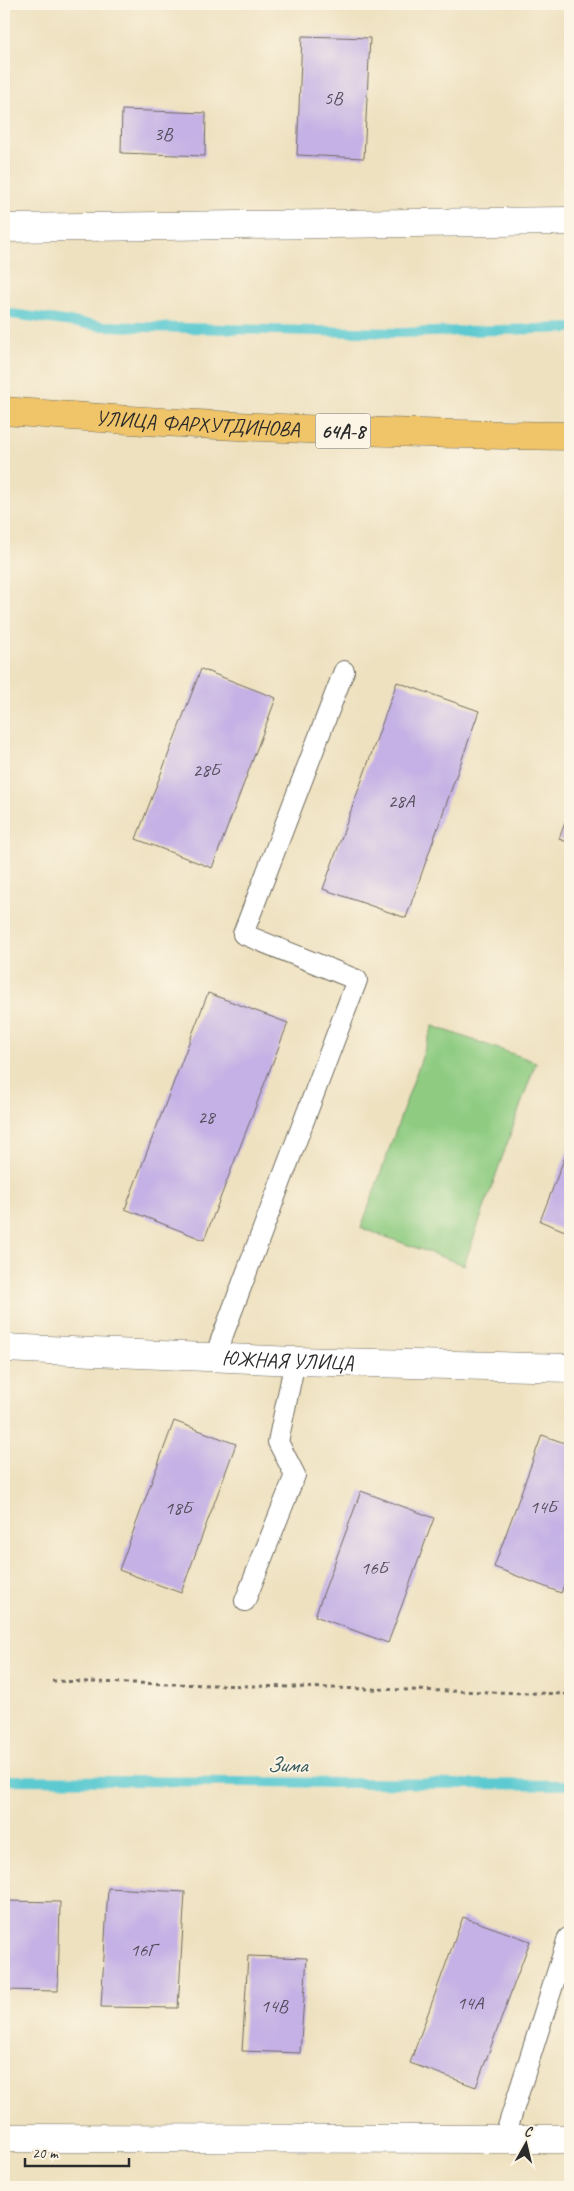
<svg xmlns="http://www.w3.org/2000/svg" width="574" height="2191" font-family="Caveat,sans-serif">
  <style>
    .green { fill: #8fcc82; stroke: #5d7c56 }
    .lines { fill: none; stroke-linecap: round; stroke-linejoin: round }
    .stream { stroke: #5dcad1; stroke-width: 10 }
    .building { fill: #c5b1e5 }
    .lane-casing { stroke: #6f6b5f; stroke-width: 22 }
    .street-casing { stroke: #6f6b5f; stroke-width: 29 }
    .primary-casing { stroke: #6f6b5f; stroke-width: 29 }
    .path { stroke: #6f6b5f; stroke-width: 3; stroke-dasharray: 4 4; stroke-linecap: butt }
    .lane { stroke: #fff; stroke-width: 20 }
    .street { stroke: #fff; stroke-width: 28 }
    .primary { stroke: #f0c469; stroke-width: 28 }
    .labels { text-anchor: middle; stroke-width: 4; stroke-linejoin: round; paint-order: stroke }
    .number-label { font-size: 19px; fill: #524c5a }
    .shield { fill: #fcf5e5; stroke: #6a6863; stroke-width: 1 }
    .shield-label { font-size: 20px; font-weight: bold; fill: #2b2b2b }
    .street-label { font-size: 21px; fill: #2b2b2b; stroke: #fcf5e5 }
    .water-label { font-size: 22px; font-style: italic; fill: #3a5b5d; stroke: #fcf5e5 }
  </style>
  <rect width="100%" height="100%" fill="#fcf5e5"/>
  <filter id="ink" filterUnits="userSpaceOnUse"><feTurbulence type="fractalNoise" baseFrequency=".02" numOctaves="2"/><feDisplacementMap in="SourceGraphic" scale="10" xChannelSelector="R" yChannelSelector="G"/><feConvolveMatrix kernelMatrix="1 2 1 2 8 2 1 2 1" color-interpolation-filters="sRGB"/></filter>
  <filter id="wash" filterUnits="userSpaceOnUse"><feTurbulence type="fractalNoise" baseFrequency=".0096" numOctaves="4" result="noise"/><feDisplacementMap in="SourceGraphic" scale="20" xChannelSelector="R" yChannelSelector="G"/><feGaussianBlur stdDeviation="1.12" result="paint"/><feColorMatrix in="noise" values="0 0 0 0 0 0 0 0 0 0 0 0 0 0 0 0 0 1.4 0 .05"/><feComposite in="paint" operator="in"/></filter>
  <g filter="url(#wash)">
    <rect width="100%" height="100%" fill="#eee1c0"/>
    <path class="green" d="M433,1026L536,1062L464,1265L361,1228Z"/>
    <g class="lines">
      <g class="stream">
        <path d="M4,313L102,326L399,333L570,328"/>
        <path d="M4,1780L570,1785"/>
      </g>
    </g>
    <g id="blocks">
      <g class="building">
        <path d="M302,36L370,38L364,158L297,155Z"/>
        <path d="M122,110L206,113L205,156L121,153Z"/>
        <path d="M201,669L276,698L212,868L136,839Z"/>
        <path d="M397,682L479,711L406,918L323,889Z"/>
        <path d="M570,809V843L559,839Z"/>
        <path d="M208,993L288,1023L204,1240L125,1209Z"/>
        <path d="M570,1144V1233L540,1221Z"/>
        <path d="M174,1421L236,1444L181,1593L119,1570Z"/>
        <path d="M542,1435L570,1445V1568L561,1593L494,1567Z"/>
        <path d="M361,1491L434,1518L388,1643L315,1616Z"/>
        <path d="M108,1888L185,1892L178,2008L101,2007Z"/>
        <path d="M4,1901L60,1902L58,1991L4,1990Z"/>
        <path d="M463,1917L530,1941L476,2087L410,2063Z"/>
        <path d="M248,1956L307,1958L300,2053L242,2051Z"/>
      </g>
    </g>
  </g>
  <g filter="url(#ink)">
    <use href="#blocks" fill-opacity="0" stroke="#6f6b5f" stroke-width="1"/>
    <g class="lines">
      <defs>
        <g id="lane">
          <path d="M215,1356L357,980L243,934L344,671"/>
          <path d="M245,1601L295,1475L278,1442L295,1361"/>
          <path d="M504,2139L568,1938"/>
        </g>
        <g id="street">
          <path d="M4,228L570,221"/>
          <path id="s1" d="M4,1348L295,1361L570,1368"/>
          <path d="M4,2138L570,2139"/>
        </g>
        <g id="primary">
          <path id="s2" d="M4,411C192,426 381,434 570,436"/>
        </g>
      </defs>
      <use href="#lane" class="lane-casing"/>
      <use href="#street" class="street-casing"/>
      <use href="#primary" class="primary-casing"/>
      <path class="path" d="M52,1681L570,1694"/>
      <use href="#lane" class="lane"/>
      <use href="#street" class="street"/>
      <use href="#primary" class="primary"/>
    </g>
  </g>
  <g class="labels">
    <g class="number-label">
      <text x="333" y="104">5В</text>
      <text x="163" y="140">3В</text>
      <text x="206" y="776">28Б</text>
      <text x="401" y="807">28А</text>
      <text x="206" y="1123">28</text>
      <text x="543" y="1513">14Б</text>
      <text x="178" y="1514">18Б</text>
      <text x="374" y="1574">16Б</text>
      <text x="143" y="1956">16Г</text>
      <text x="470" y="2009">14А</text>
      <text x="274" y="2012">14В</text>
    </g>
    <rect class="shield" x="315.5" y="413.5" width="55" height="35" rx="4"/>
    <g class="shield-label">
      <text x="343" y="438">64А-8</text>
    </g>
    <g class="street-label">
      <text dy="7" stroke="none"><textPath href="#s2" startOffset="194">УЛИЦА ФАРХУТДИНОВА</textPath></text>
      <text dy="7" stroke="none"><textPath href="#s1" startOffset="284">ЮЖНАЯ УЛИЦА</textPath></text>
    </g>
    <g class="water-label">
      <text transform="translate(287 1764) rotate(1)" y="8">Зима</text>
    </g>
  </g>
  <rect width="574" height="2191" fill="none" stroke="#fcf5e5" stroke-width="20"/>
  <g transform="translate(526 2144) rotate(8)" stroke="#fcf5e5" stroke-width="4" paint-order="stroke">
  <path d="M0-4L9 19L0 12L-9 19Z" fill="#2b2b2b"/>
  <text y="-8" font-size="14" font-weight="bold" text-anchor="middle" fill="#2b2b2b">С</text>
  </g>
  <path d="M25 2158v8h104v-8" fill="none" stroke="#2b2b2b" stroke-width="2.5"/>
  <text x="32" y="2158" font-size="15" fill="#2b2b2b" stroke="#fcf5e5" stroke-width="4" paint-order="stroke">20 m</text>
</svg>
